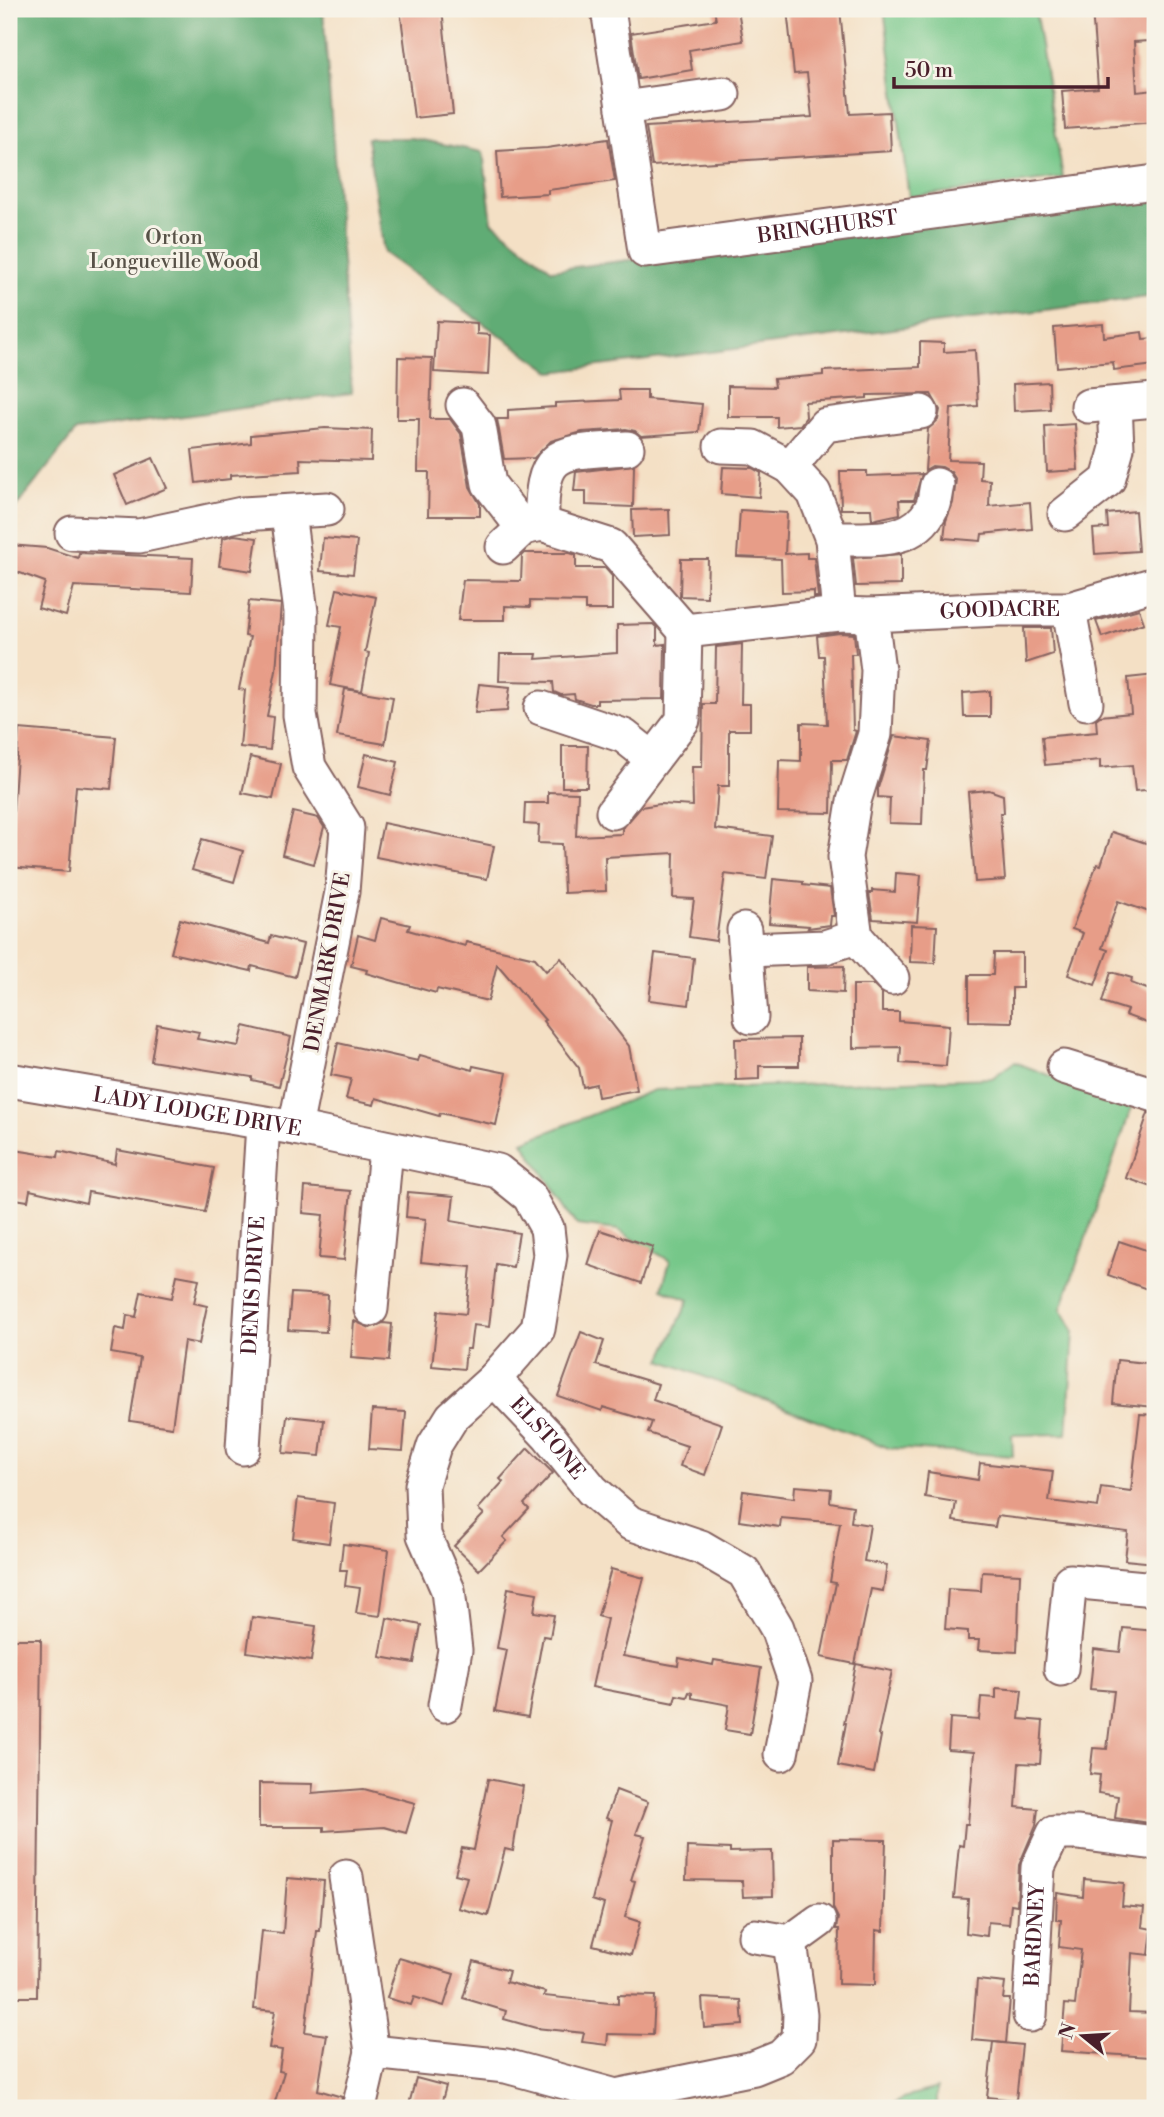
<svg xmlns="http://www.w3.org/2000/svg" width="1164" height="2117" font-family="'Libre Bodoni',serif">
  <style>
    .green { fill: #76c789; stroke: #60735a; stroke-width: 2 }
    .forest { fill: #60ac75; stroke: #556650; stroke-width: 2 }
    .building { fill: #e79d88 }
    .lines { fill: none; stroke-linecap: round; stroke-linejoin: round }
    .street-casing { stroke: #866361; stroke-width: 37 }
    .street { stroke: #fff; stroke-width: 33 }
    .labels { text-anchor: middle; stroke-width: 6; stroke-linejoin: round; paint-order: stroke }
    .street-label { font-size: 21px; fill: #4a1f2b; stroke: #f7f3e8 }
    .park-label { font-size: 21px; fill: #575147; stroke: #f7f3e8 }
  </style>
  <rect width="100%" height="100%" fill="#f7f3e8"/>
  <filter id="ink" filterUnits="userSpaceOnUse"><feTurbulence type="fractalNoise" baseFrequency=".0143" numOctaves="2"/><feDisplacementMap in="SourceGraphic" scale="14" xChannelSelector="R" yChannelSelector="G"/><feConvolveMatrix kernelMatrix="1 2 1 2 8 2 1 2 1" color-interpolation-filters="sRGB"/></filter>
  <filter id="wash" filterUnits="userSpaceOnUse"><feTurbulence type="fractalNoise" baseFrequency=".00686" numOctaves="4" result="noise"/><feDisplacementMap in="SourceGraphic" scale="28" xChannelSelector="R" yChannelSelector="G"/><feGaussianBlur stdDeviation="1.57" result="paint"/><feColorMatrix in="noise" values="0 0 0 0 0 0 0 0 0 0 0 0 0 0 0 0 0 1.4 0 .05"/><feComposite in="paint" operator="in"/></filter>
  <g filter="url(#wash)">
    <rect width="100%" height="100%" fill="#f4e0c5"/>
    <g class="green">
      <path d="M884,9H1035L1063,178L909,197Z"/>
      <path d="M1014,1062L1132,1106L1061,1309L1074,1331L1067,1434L1012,1435L1013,1456L889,1448L661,1360L689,1300L662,1289L670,1261L618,1230L577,1225L523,1142L654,1090L992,1078Z"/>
      <path d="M937,2088V2108H886L911,2095Z"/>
    </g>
    <g class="forest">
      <path d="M9,9H323L352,393L76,431L9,516Z"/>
      <path d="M367,138H412L483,152L492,222L552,270L1155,192V296L552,372L384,253Z"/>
    </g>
    <g id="blocks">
      <g class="building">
        <path d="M400,9H442L453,114L414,118Z"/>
        <path d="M714,9H738L743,41L689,50L692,70L638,79L631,33L716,20Z"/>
        <path d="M787,9H840L850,114L889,112L891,151L652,166L646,127L812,117L807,73L794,74Z"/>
        <path d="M1092,9H1132L1133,14L1147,13L1149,41L1134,42L1137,92L1155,90V122L1065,129L1062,91L1098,88Z"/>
        <path d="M608,139L615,181L548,190V194L500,197L497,151L547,148Z"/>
        <path d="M437,321L477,323V334L490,335L488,375L434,372Z"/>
        <path d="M1103,324L1104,337L1142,332L1143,339L1155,338V365L1114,370L1113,362L1057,367L1054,328Z"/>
        <path d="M920,342L944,343V352L975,350L978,406L951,408L948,460L981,461L980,479L990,480L989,506L1030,502L1032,529L982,534L981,541L944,538L946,521L953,503L956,480L951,472L942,467L932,466L925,470L928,429L938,420L940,410L931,394L867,395V398L805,402L806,417L800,425L777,427V417H728V386L775,387L774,379L823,375V371L920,367Z"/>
        <path d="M398,357L432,358L430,419H450L461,434L470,487L480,504V516H428L429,472H418L419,419H397Z"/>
        <path d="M1049,382L1050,409L1014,411L1013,384Z"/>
        <path d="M619,390H647V399L702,404L699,432L641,436L635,431L626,429L582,432L551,441L534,458L504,459L497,419H508V410L555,407V403L620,400Z"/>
        <path d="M1075,424L1078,470L1047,472L1045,426Z"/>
        <path d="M325,428L372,430L371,461L300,459L301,471L230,475V479L196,483L192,450L251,443V435Z"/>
        <path d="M153,458L167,488L127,505L114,475Z"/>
        <path d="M634,465L633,507L586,505V491H574L576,472Z"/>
        <path d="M723,467L752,468L761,473L759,497L721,494Z"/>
        <path d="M840,471H867V476L922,474L914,500H899L900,514L872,520L871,509H841Z"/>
        <path d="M669,509L670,535L633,537L632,510Z"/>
        <path d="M740,510L787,513L785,554L807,553V558H814L818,597H814V591L782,592L781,559L737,557Z"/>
        <path d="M1135,511L1138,551L1095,554L1093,529L1108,528L1107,514Z"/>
        <path d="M234,535L257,538L252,571L219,566L223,538Z"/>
        <path d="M323,538L357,541L353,574L320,571Z"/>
        <path d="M9,545L47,548L78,558L79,553L193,558L191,592L74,586L66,616L38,608L45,582L9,569Z"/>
        <path d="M525,553H570L576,555V568H605L612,576V610H585V602L530,601V607L505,606V620H458L463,580L521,581L522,556Z"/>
        <path d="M901,554V585L856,586L853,558Z"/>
        <path d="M681,559H708L707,597L680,596Z"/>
        <path d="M337,589L376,597L365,652L369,653L362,691L330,685L341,627L329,625Z"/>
        <path d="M249,601L281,604L276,671L267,716L273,717L270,750L240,747L245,690L239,689L250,637L245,636Z"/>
        <path d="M1139,609L1144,623L1102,637L1096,621Z"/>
        <path d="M653,624L657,628V645L665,644L664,699L597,700V704H591L575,699L574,694L561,695L554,692L553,682L499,681L500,654H537L536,659L617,653V625Z"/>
        <path d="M1024,628H1051L1053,654L1026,663Z"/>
        <path d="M840,633L854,634L856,654H851L853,730L856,731L847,760H832L831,813L778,812L779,760L801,761V723L827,724L824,656H819L817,636Z"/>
        <path d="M742,644L741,704H750V730H729V786H718L715,829L772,836L766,879L725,874L716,941L689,937L694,899L673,898L674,853L605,857L606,891L564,893L562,844L538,843L539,825L524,824L525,803H548V792L578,793L576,836L622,834V829L641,807L660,804L693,806L692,767H702L703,704H715L716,647Z"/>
        <path d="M1155,675V789L1135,791L1132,765L1100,768V760L1045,765L1042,737L1097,732L1096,719L1100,716L1131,713L1128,678Z"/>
        <path d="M479,684L510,687L507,711L475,713Z"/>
        <path d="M345,689L393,697L385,744L337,736Z"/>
        <path d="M990,691V717H964L963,693Z"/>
        <path d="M19,729L116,737L111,789L76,786L69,872L9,867Z"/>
        <path d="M894,736L931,741L927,770H924L922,824L889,823L890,798L878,797V788Z"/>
        <path d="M562,746H588L587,787H562Z"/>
        <path d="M366,754L398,762L390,795L358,787Z"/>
        <path d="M250,757L281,764L273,799L242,793Z"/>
        <path d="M989,790L1003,795L1004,813H1000L1005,880L975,882L968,792Z"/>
        <path d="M293,812L318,818L324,827L314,864L282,855Z"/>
        <path d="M383,823L494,846L487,879L376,857Z"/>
        <path d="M1112,832L1155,846V914L1118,901L1102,948L1108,950L1095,985L1068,975L1083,933L1072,929L1097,864L1101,865Z"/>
        <path d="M202,839L243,851L234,882L192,870Z"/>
        <path d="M896,873L921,875L917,922L873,919L869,893H872V890L895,892Z"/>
        <path d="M773,879L803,882V885L830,888L834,916H831L830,925L808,928L809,926L769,923Z"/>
        <path d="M381,918L410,925L408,930L465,946L466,942L535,958L546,971L561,958L629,1046L637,1090L598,1097L596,1084L583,1087L579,1068L543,1021L545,1020L497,964L488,1001L437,989L436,993L366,973L367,970L351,966L358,935L375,940Z"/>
        <path d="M180,919L269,943L271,936L303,944L295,977L252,966L251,971L171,953Z"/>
        <path d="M911,925L937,926L935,963L910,962Z"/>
        <path d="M655,953L694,958L689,1005L649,1000Z"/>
        <path d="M994,953H1022V988H1012V1022L969,1021V975H993Z"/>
        <path d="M844,966L843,993L807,991V967Z"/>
        <path d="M1111,972L1132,978L1131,983L1155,992V1026L1125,1015L1127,1010L1102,1002Z"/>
        <path d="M853,985H873L882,994V1012H899V1021L949,1025L946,1066L900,1063L901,1047L853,1048Z"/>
        <path d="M157,1024L199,1032L197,1039L239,1046L244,1026L291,1037L279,1086L252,1080V1077L151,1061Z"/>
        <path d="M799,1038V1066H759V1079L736,1080L735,1039Z"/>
        <path d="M338,1043L418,1061L420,1055L472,1070L473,1066L507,1073L496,1125L440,1113L439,1116L376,1098L374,1105L346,1099L351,1079L331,1075Z"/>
        <path d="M1148,1113L1155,1114V1188L1126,1178Z"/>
        <path d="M9,1149L58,1157L59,1151L115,1164L117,1150L214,1168L205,1212L88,1192L86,1203L30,1190L28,1201L9,1198Z"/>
        <path d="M305,1187L351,1191L344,1260L319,1258L323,1215L303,1213Z"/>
        <path d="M408,1192L454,1196L451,1221L519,1233L513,1267L496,1264L489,1327L473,1325L470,1349H466L464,1369L432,1366L438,1311L466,1314L471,1267L421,1262L426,1219L406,1217Z"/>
        <path d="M600,1230L653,1247L641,1283L588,1265Z"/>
        <path d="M1119,1241L1155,1253V1264L1147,1289L1108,1275Z"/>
        <path d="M177,1275L199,1279L194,1303L207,1306L199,1344L184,1341L172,1427L130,1421L140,1358L111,1353L115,1328L125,1330L127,1315L136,1317L141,1292L172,1298Z"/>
        <path d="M291,1293L328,1295L326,1332L288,1330Z"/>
        <path d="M354,1321L370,1328L383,1323L392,1324L389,1361L351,1358Z"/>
        <path d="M581,1332L604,1341L596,1365L658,1384L653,1400L722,1424L705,1475L680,1466L687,1446L648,1433L652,1422L603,1407L602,1411L558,1396Z"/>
        <path d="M1117,1360L1155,1364V1407L1113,1403Z"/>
        <path d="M372,1410L406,1412L403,1451L369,1449Z"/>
        <path d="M1140,1414L1155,1415V1563L1125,1560L1128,1532L997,1516L995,1527L953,1521L956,1502L925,1497L928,1472L978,1480L980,1463L1053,1471L1049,1501L1098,1507L1101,1487L1131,1491Z"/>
        <path d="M287,1416L324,1420L320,1456L283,1453Z"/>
        <path d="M528,1448L553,1473L524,1504L529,1509L503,1537L507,1541L479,1570L454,1546L484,1514L478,1509L503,1482L500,1479Z"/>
        <path d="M795,1486L831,1489L830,1502L853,1506L851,1522L870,1525L864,1561L887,1565L883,1591L871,1589L855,1664L821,1657L836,1583L830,1582L840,1523L781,1518L780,1527L739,1521L743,1491L794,1498Z"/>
        <path d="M298,1498L334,1503L329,1543L293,1538Z"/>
        <path d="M343,1544L389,1550L380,1616L356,1613L360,1588L345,1586L347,1570H340Z"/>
        <path d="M611,1569L644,1578L623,1656L678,1666L679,1658L713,1665L714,1660L761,1668L750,1734L725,1730L729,1705L692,1698V1693L689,1692L687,1697L676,1695L674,1703L592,1687L607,1619L598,1616Z"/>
        <path d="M982,1572L1020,1574L1017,1652L978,1650L979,1640H968V1631L945,1629L948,1589L981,1591Z"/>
        <path d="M508,1588L537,1593L534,1612L554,1615L550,1637L543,1636L528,1717L495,1711L507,1650L497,1648Z"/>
        <path d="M252,1617L316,1626L311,1661L247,1652Z"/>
        <path d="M387,1618L421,1625L414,1663L380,1657Z"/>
        <path d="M1123,1628L1155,1631V1824L1115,1818L1118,1796L1098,1793L1100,1775L1090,1774L1093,1748L1107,1749L1114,1691L1090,1689L1094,1649L1120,1652Z"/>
        <path d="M9,1639H41L37,1997H9Z"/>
        <path d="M856,1664L892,1671L878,1735L881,1736L874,1773L838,1766L846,1723H844Z"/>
        <path d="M996,1688L1022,1690L1019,1719L1043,1721L1040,1764L1019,1763L1016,1807L1038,1809L1036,1825L1019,1865L1017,1905L1011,1904L1009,1924L988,1922L987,1936L966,1933L968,1899L954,1898L959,1845L963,1846L965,1824H968L974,1752L948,1750L950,1718L979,1720L981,1697L996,1698Z"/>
        <path d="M488,1779L523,1786L513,1851L505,1849L488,1916L458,1908L467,1877L455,1874L462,1848L474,1850Z"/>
        <path d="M259,1783L313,1784L312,1793L364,1789L415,1803L406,1833L384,1827L324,1831V1827H259Z"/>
        <path d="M616,1790L648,1802L636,1834L645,1836L631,1880L635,1881L625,1917L640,1922L631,1955L593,1945L604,1904L592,1900L612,1820L606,1818Z"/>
        <path d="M833,1839L886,1840L883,1931L876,1930L875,1985L838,1984L839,1929H836L838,1918L833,1908Z"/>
        <path d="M687,1847L730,1849V1852L772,1851L773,1896L743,1897L742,1881L686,1880Z"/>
        <path d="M287,1878L324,1881L320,1931H317L305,2032L327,2035L318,2090L342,2097L340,2108H273L284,2072L279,2071L282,2050L269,2048L275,2011L254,2009L262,1931L283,1933Z"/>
        <path d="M1084,1879L1124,1883L1122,1906L1144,1908L1142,1927L1152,1929L1149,1955L1132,1953L1129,2012L1153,2013L1150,2057L1061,2051L1065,2004L1075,2005L1081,1950L1059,1947L1061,1920H1056L1057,1893L1083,1897Z"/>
        <path d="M399,1958L454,1974L444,2006L414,1997L411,2005L387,1998Z"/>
        <path d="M474,1961L509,1971L506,1982L545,1992L544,1996L618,2004V1995L655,1996L653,2035L608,2034L607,2045L582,2042L584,2033L536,2028L504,2019L506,2011L463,1998Z"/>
        <path d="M977,1980L1005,1983L1003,1999H1010L1006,2043L972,2040Z"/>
        <path d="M702,1998L741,2000L743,2025L704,2028Z"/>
        <path d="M993,2042L1022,2045L1016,2100L987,2097Z"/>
        <path d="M416,2078L446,2086L440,2108H408Z"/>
      </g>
    </g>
  </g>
  <g filter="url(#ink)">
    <use href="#blocks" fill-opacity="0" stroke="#866361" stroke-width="2"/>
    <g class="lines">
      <defs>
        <g id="street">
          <path id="s1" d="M608,9L645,251L1155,182"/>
          <path d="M623,108L723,94"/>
          <path d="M463,405L479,426L489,484L523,528"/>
          <path d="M1088,406L1155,400"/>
          <path d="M721,446L753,447L790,467L814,493L832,539L839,614"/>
          <path d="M790,467L825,425L921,412"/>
          <path d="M288,513L301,612L300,715L309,767L347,828L342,892L295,1128"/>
          <path d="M1065,514L1108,480L1117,448L1115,404"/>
          <path d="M542,524C540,446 560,453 627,448"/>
          <path d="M72,533L139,536L242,514L327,509"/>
          <path d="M832,539C868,538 914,546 932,507C935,501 935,492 937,485"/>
          <path id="s2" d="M503,547L523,528L542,524L611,546L685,631L839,614L871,615L999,609H1069L1155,584"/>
          <path d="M1069,609L1086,703"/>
          <path d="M871,615L878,670L875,734L854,801L845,857L856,937L892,978"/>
          <path d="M541,708L624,736L653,759"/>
          <path d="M613,812L683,720L685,631"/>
          <path d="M744,930L751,1017"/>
          <path d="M746,950L825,947L856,937"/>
          <path d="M1064,1067L1155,1095"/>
          <path id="s3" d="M9,1080L295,1128L498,1171L529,1196L547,1228L550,1255L538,1329L494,1379L452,1417L434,1446L422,1485L424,1535L448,1590L455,1650L445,1705"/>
          <path d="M371,1309L386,1149"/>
          <path id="s4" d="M494,1379L549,1437L592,1490L630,1523L701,1547L744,1572L777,1628L795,1681L781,1754"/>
          <path id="s5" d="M243,1448L263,1124"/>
          <path d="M1061,1669L1070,1581L1155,1589"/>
          <path d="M346,1877L372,2052L359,2108"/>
          <path d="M755,1936L790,1942L819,1921"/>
          <path id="s6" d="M1030,2015L1038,1867L1054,1833H1078L1155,1843"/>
          <path d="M372,2052L506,2066L616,2096L754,2068L781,2057L799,2039L800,2014L790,1942"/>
        </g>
      </defs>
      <use href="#street" class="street-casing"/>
      <use href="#street" class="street"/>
    </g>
  </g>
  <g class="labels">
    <g class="street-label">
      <text dy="7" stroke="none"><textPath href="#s1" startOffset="429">BRINGHURST</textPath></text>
      <text dy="7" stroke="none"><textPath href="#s2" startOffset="548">GOODACRE</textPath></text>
      <text transform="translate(327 962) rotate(-80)" y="7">DENMARK DRIVE</text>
      <text dy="7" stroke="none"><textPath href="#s3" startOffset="191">LADY LODGE DRIVE</textPath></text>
      <text dy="7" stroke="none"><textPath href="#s5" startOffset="163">DENIS DRIVE</textPath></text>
      <text dy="7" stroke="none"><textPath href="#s4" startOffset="80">ELSTONE</textPath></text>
      <text dy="7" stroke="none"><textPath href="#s6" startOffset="80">BARDNEY</textPath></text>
    </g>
    <g class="park-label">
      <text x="174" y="244">Orton<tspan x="174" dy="24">Longueville Wood</tspan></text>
    </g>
  </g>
  <rect width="1164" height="2117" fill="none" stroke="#f7f3e8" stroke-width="35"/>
  <g transform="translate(1083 2036) rotate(288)" stroke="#f7f3e8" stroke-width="5" paint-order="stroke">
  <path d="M0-5L12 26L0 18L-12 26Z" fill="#4a1f2b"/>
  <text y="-10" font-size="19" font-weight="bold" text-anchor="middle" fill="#4a1f2b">N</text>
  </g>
  <path d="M894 77v10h214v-10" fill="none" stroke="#4a1f2b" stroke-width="3.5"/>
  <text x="905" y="77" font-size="21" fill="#4a1f2b" stroke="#f7f3e8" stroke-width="5" paint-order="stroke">50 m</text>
</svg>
